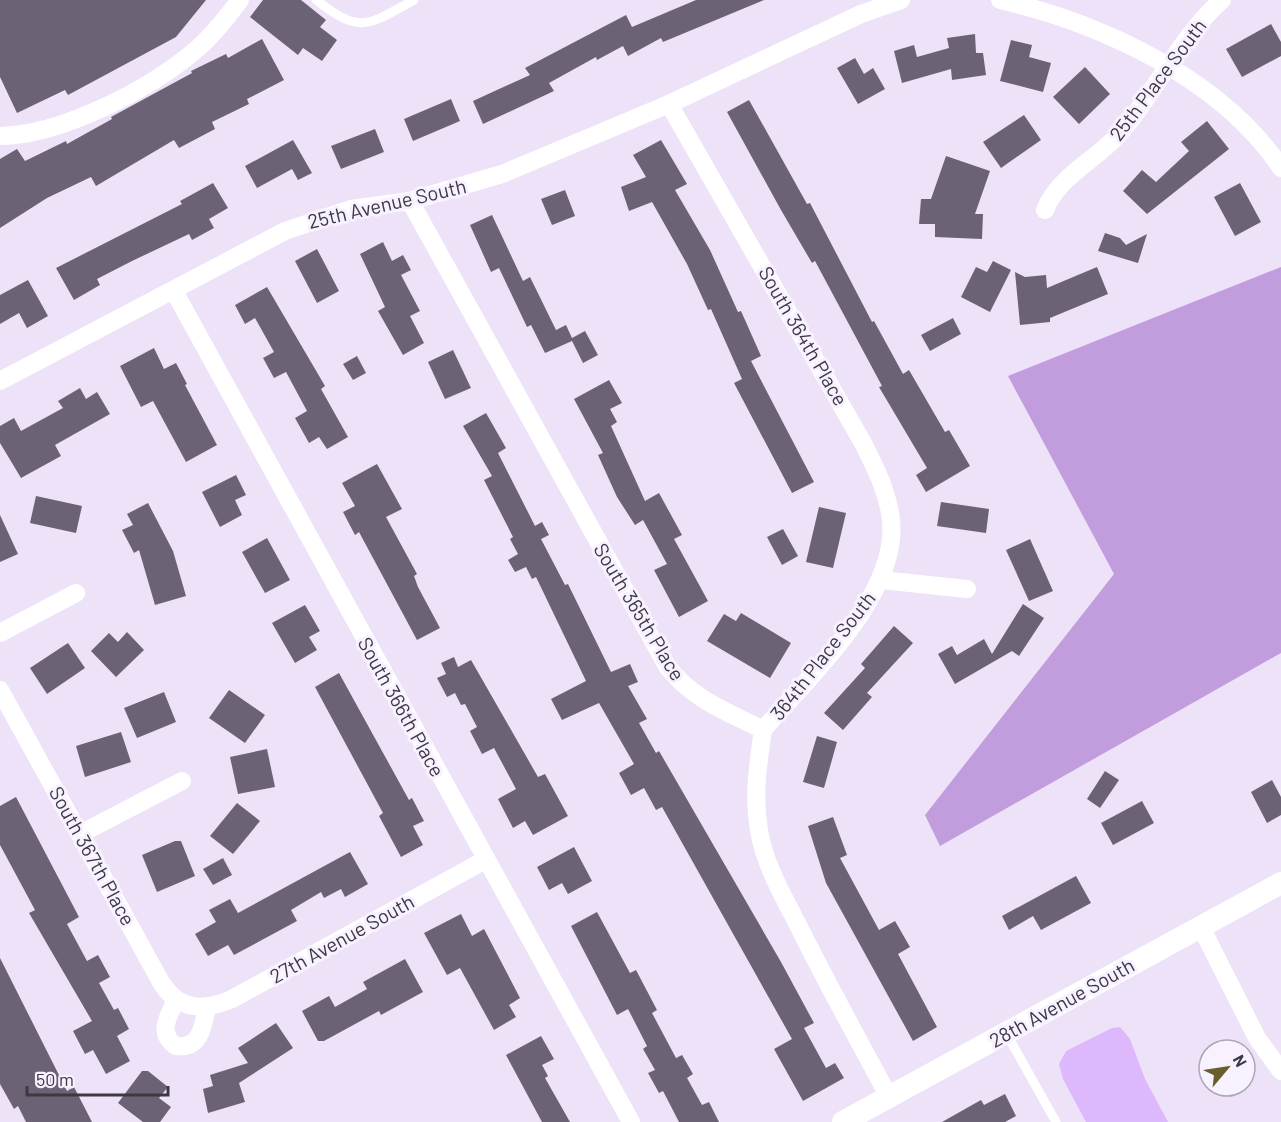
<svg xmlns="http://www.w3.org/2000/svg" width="1281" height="1122" font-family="Barlow,sans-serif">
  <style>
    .forest { fill: #c19dde }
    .water { fill: #ddb8fc }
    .building { fill: #6c6275 }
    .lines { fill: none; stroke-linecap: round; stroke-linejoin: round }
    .service { stroke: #fff; stroke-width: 9 }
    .minor { stroke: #fff; stroke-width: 18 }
    .tertiary { stroke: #fff; stroke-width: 22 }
    .labels { text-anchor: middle; stroke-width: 6; stroke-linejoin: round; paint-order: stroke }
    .street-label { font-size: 20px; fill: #3d3841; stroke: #f8f1ff }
  </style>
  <rect width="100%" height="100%" fill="#eee2f8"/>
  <path class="forest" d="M1281,267V653L940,846L925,815L1114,574L1008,376Z"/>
  <path class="water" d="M1120,1027L1130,1039L1145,1079L1168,1122H1086L1063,1079L1059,1064L1066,1051L1112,1028Z"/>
  <g class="building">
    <path d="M0,0H206L176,37L68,95L65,90L17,113L0,77Z"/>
    <path d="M263,0H301L326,20L320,27L337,40L322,61L303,48L298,55L250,17Z"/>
    <path d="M696,0H764L663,42L661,38L628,56L623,46L597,60L596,57L549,83L554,91L483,124L473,101L530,75L525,68L626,15L632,27Z"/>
    <path d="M1271,24L1281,42V56L1242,77L1226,49Z"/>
    <path d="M975,34L976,53H983L986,75L952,80L951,69L902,83L894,51L914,45L917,57L949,48L947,38Z"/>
    <path d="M262,39L284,80L247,99L249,104L212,122L215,129L179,148L174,140L96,186L91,177L47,198L0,228V159L17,149L25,161L66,141L67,144L112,119L111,117L192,73L191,71L226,54L228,58Z"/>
    <path d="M1011,40L1032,45L1029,57L1051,63L1043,92L1000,81Z"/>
    <path d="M855,58L864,74L873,68L885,89L858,104L837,68Z"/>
    <path d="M1085,67L1110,94L1079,124L1053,97Z"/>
    <path d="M451,99L460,121L413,141L404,119Z"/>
    <path d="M749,100L807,204L810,203L872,322L874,321L903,374L909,370L945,432L949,430L970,466L926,492L916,475L927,468L879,387L882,386L815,261L812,263L781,210L727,112Z"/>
    <path d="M1024,115L1041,140L1001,168L983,142Z"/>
    <path d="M1207,121L1229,149L1147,214L1123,191L1142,170L1156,182L1189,151L1181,142Z"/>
    <path d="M375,129L384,152L341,169L331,146Z"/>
    <path d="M293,140L312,173L298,180L292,169L257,188L245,166Z"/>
    <path d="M661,140L687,184L675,190L710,250L738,312L741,311L761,356L751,361L814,482L792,493L734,383L742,379L711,309L708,310L687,264L652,202L629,211L621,187L646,177L633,155Z"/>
    <path d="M946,156L990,171L975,214H983L982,239L935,237V224H919L921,199H931Z"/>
    <path d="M213,183L228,208L209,219L214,228L192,240L189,234L132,261L97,279L100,285L74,300L56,268L182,204L180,201Z"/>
    <path d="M1240,183L1261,222L1235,236L1214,197Z"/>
    <path d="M565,190L575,216L552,225L541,199Z"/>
    <path d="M492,215L523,281L530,277L556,330L566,325L572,338L585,331L598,355L583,363L572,341L545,353L531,325L527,327L499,268L491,272L470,225Z"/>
    <path d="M1105,233L1120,238L1126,245L1147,234L1138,263L1098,251Z"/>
    <path d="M383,242L392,261L403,255L411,270L401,275L420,311L410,316L424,343L403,355L378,311L385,307L360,254Z"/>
    <path d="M317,249L339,291L317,303L295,261Z"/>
    <path d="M993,261L1011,270L990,312L961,297L976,267L987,272Z"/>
    <path d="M1097,267L1108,294L1050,318V322L1020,325L1015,272L1025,277L1046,275L1047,288Z"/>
    <path d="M28,280L48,316L27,328L19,313L0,324V295Z"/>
    <path d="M267,287L325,386L321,389L348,437L327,449L319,437L309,443L295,418L307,411L286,372L274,378L263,358L274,352L255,318L245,324L235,305Z"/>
    <path d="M953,318L961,334L930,351L921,335Z"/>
    <path d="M154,348L164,369L176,363L187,384L185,385L217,445L186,462L153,401L141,407L120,366Z"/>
    <path d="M453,350L471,388L445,399L428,362Z"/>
    <path d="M357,356L366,373L353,380L343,364Z"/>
    <path d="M609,380L622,403L610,409L617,422L611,426L645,501L659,493L682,535L674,539L708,601L679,617L654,570L667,564L643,520L635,525L617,497L598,455L603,453L574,399Z"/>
    <path d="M80,388L86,399L97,392L110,414L55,445L61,456L21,478L0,443V426L14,418L21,431L63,408L58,401Z"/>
    <path d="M486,413L506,448L498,453L535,526L542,522L549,535L541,539L565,585L568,584L611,672L630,664L638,682L628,686L647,719L639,723L656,753L659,751L781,962L814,1023L804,1028L826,1068L835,1063L844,1078L803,1101L774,1049L792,1039L662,807L656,810L644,788L631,795L619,773L634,764L599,703L562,720L551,699L586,681L536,577L532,579L526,567L515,572L508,560L518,554L510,539L513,537L484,480L492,476L463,426Z"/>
    <path d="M377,464L402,509L386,517L417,574L414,576L418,587L440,628L417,640L359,532L355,535L343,512L355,506L342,483Z"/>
    <path d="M236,475L246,495L235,500L242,515L220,527L202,492Z"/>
    <path d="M36,496L82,506L76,533L30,523Z"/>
    <path d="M941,502L989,509L986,533L937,526Z"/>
    <path d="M148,503L173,551L186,596L155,605L139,550L134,553L122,530L133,525L127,514Z"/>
    <path d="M819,507L846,513L833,568L806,562Z"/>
    <path d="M0,515L18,554L0,562Z"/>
    <path d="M783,529L798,556L782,565L767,537Z"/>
    <path d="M267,538L290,580L265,593L242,552Z"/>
    <path d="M1030,539L1053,591L1029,601L1006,550Z"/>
    <path d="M1023,604L1044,618L1019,656L1012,651L955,684L938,654L952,646L957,655L984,639L992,654Z"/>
    <path d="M305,605L320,631L309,637L317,650L295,663L272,623Z"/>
    <path d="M741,613L791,643L770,678L707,641L724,614L736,621Z"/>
    <path d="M894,626L913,643L867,693L872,697L843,730L824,713L865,668L861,664Z"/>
    <path d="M127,632L144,650L116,677L91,651L109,633L118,642Z"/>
    <path d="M68,643L85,668L47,694L30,668Z"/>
    <path d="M454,657L458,667L471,660L538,777L545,774L568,816L533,835L525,821L513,828L498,799L516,789L494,748L482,754L470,731L477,727L465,704L461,705L455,693L447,697L437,678L446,674L441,663Z"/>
    <path d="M339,673L409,800L412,798L424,821L413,826L423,845L401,857L379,816L383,813L315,687Z"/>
    <path d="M229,690L265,715L245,743L209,718Z"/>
    <path d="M164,692L176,722L137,738L124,708Z"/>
    <path d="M121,732L131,762L85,777L76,746Z"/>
    <path d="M817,736L837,742L824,788L803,782Z"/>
    <path d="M267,749L275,787L238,794L230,757Z"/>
    <path d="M1105,771L1119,780L1100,808L1087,799Z"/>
    <path d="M1272,780L1281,797V815L1267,823L1251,792Z"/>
    <path d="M16,797L79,917L67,924L87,961L98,955L110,977L99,983L114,1010L118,1008L129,1029L117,1036L130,1061L106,1074L93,1050L85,1054L73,1031L92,1021L29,913L35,910L0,845V806Z"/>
    <path d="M1142,801L1154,823L1113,845L1101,823Z"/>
    <path d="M237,803L260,821L233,854L210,836Z"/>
    <path d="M833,817L847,855L840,858L879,930L895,921L910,947L898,954L937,1027L913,1041L826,883L808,826Z"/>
    <path d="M175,841H181L195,876L157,892L142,855Z"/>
    <path d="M574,847L592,881L568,894L562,883L549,890L537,867Z"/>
    <path d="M350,852L368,884L345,897L341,889L324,898L321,892L291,910L297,921L234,955L228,945L208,956L195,934L216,922L209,910L230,899L238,913Z"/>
    <path d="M223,858L232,875L213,885L203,869Z"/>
    <path d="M1076,876L1091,903L1041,930L1033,916L1009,930L1002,916Z"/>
    <path d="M597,912L630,973L636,970L657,1010L652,1013L676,1058L682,1055L693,1074L687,1078L702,1105L709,1102L719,1122H679L663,1091L659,1093L648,1073L655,1070L643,1049L647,1046L628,1009L617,1015L571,926Z"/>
    <path d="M461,914L472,936L484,929L520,998L509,1005L516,1017L494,1030L460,968L447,975L424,933Z"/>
    <path d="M0,958L67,1091L74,1087L92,1122H26L18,1106L14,1109L0,1084Z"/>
    <path d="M405,959L423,992L381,1015L379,1011L324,1041H318L302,1011L329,996L335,1007L367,989L363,982Z"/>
    <path d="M276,1023L293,1048L239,1083L245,1102L208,1113L203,1089L213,1086L210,1075L248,1063L238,1048Z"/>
    <path d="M541,1036L554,1059L542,1065L548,1076L545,1078L570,1122H542L506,1055Z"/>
    <path d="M142,1071H148L168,1087L159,1098L171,1107L160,1122H143L118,1103Z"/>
    <path d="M1005,1094L1016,1116L1005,1122H942L981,1100L984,1105Z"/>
  </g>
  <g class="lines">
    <g class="service">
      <path d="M316,0C361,35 368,25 414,0"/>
      <path d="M1006,1033L1056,1122"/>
    </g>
    <g class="minor">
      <path d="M1000,0C1101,23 1222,79 1281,168"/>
      <path d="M669,104L863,443C875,467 888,492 891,520C899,595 809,676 763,730"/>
      <path d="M0,136C62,135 151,89 198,48C214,34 227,17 240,0"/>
      <path d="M410,201L667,666C693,700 726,711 763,730C758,764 753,796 759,830C764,863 782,894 797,923C826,982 858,1039 889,1097"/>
      <path d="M1045,210C1058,176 1098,159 1121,132C1157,90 1180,37 1222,0"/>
      <path d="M174,291L631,1122"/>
      <path d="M0,381L285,231L351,209L410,201L502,174L669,104L861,14L901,0"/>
      <path d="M881,580L967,589"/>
      <path d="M0,633L76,593"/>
      <path d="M0,690L162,984C180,1011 204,1011 232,999L485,860"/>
      <path d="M80,834L182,781"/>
      <path d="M1201,927L1257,1038L1281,1071"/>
      <path d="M176,1000C168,1017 157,1033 176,1046C201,1049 203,1026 207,1007"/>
    </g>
    <path class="tertiary" d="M843,1122L1281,883"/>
  </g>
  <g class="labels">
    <g class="street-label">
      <text transform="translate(1158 80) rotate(-53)" y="7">25th Place South</text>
      <text transform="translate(387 204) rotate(-13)" y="7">25th Avenue South</text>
      <text transform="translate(803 336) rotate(60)" y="7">South 364th Place</text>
      <text transform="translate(639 612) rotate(59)" y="7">South 365th Place</text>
      <text transform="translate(823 656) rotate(-52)" y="7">364th Place South</text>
      <text transform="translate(401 707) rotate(61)" y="7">South 366th Place</text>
      <text transform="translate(92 856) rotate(61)" y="7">South 367th Place</text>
      <text transform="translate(342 939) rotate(-29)" y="7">27th Avenue South</text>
      <text transform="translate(1062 1003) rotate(-29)" y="7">28th Avenue South</text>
    </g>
  </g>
  <g transform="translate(1227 1068) rotate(61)"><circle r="28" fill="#f8f1ff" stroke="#ada7b3" stroke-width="1.5"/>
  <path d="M0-4.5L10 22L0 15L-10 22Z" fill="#685e2b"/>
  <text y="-9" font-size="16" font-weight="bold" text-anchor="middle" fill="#3d3841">N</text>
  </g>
  <path d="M27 1086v9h141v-9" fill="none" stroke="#3d3841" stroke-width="3"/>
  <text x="36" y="1086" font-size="18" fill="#3d3841" stroke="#f8f1ff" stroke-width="4.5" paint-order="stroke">50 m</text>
</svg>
